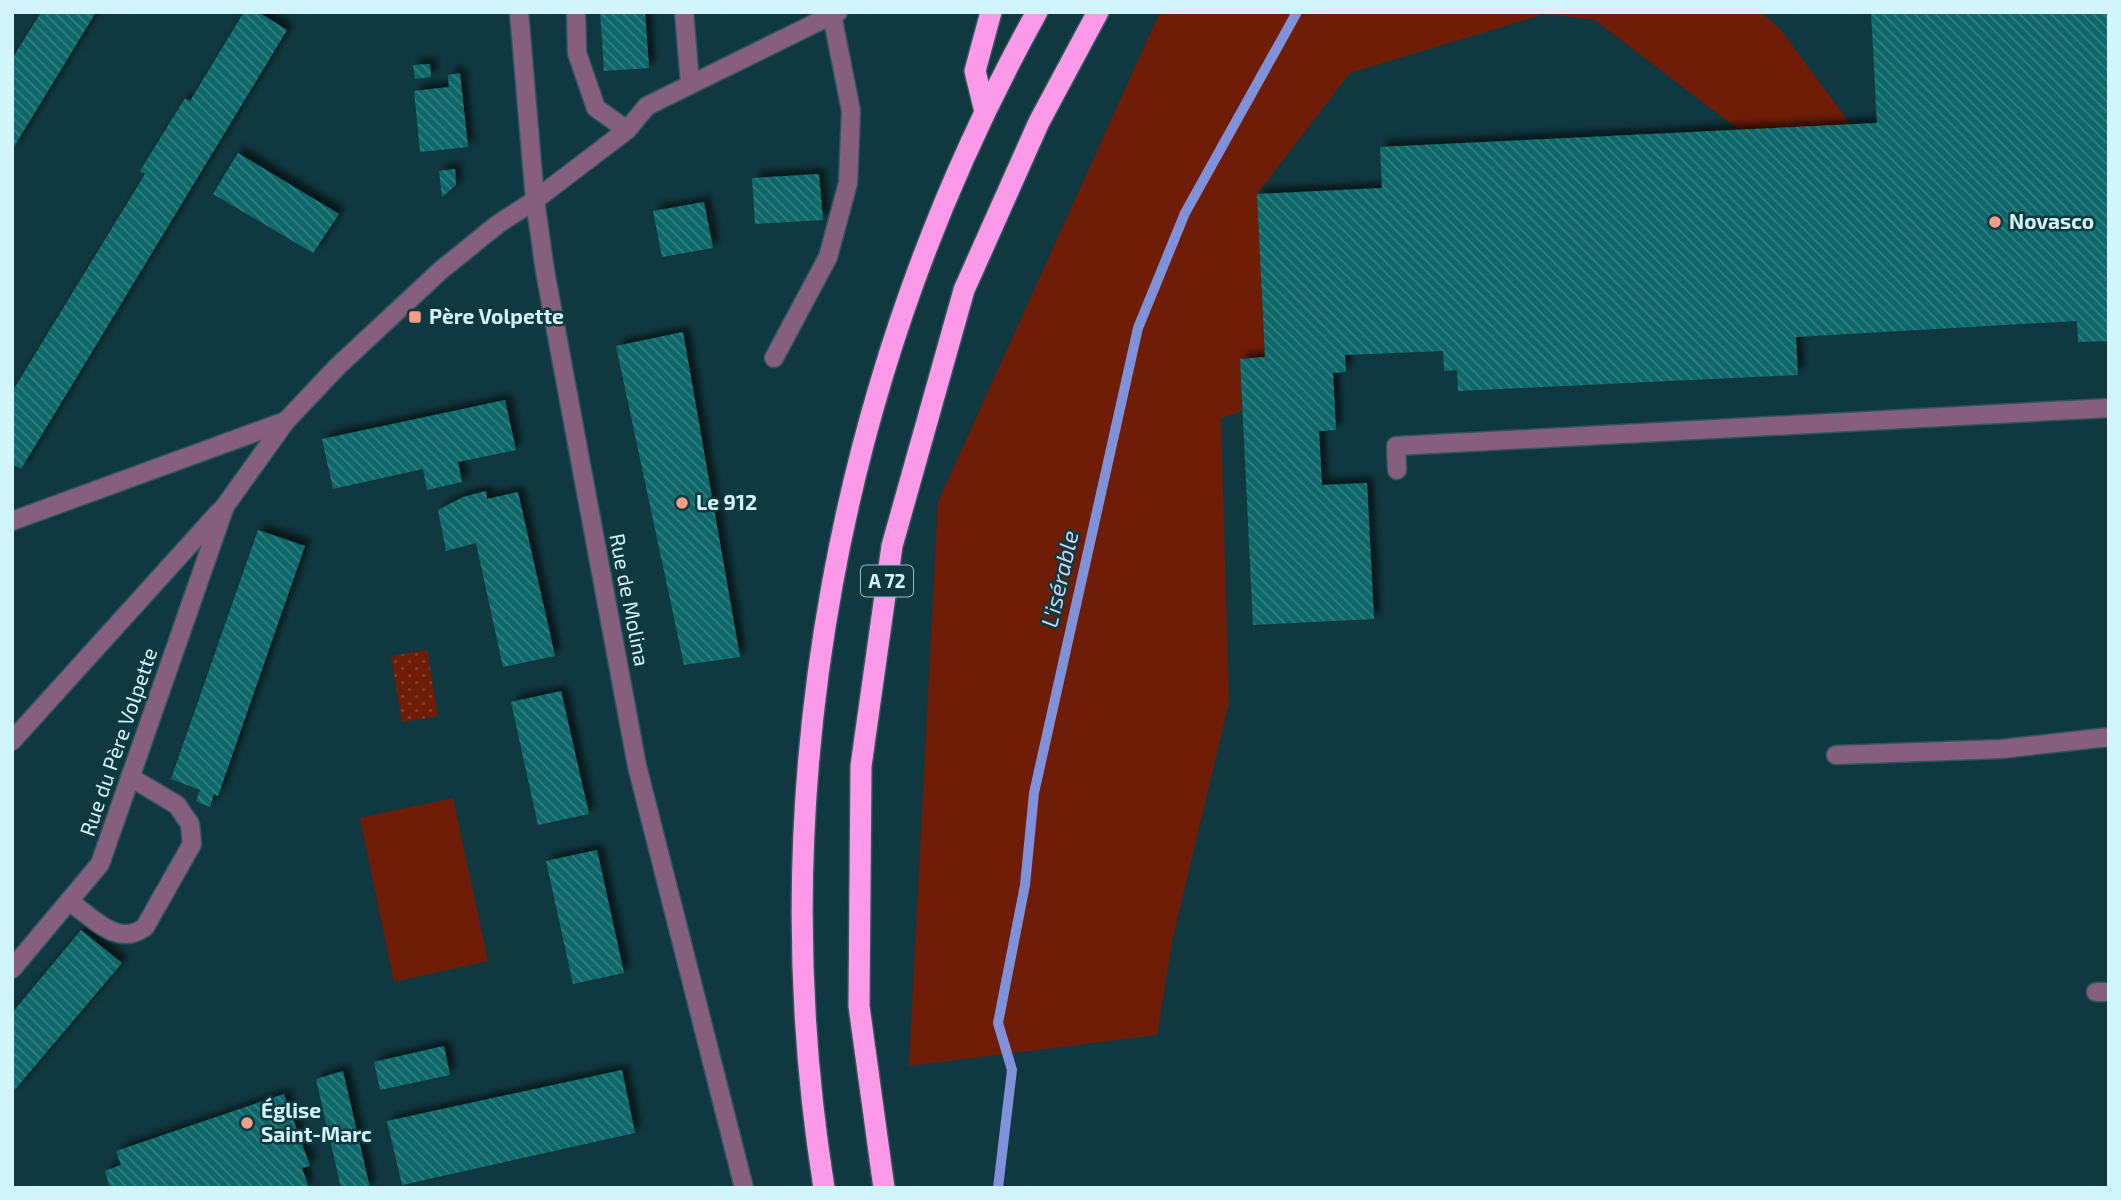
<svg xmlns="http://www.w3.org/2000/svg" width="2121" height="1200" font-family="'Exo 2',sans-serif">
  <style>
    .green { fill: #701d08 }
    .park { fill: url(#park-dots) }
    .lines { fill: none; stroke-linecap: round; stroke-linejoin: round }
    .stream { stroke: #7e91d9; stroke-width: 10 }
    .building { fill: url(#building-back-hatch); filter: url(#shadow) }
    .service-casing { stroke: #2f565e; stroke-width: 21 }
    .minor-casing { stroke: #2f565e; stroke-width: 21 }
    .motorway-casing { stroke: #2f565e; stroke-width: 24 }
    .service { stroke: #875f7e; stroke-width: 18 }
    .minor { stroke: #875f7e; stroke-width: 18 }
    .motorway { stroke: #fc99e8; stroke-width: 21 }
    .poi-dot { fill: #f49e89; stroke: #103840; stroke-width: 2.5 }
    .labels { text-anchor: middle; stroke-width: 5; stroke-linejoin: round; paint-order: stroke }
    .shield { fill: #103840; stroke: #97bcc4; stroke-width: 2 }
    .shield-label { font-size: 19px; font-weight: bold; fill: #d1f4fd }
    .poi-label { font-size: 21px; font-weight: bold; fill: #d1f4fd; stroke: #103840; text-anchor: start }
    .street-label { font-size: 21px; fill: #d1f4fd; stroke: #103840 }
    .water-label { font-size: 23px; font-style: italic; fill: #cdd3ed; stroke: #103840 }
  </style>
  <defs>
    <pattern id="park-dots" width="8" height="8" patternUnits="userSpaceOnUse" patternTransform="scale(1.75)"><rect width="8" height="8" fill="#701d08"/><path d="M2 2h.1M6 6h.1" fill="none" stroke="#833e2d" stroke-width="1.8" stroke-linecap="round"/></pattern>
    <pattern id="building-back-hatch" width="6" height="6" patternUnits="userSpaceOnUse" patternTransform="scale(1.75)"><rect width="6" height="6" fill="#116969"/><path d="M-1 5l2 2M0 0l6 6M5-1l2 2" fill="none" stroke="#337f7f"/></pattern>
    <filter id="shadow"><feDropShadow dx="6" dy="-6" stdDeviation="3.5" flood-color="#0009"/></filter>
  </defs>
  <rect width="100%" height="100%" fill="#103840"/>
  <g class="green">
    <path d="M1160,12H1761L1781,30L1851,125L1739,130L1595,20L1545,14L1350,73L1257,194L1265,357L1240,359L1242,411L1221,418L1229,703L1173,937L1157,1035L909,1066L938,502Z"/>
    <path d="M453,798L488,961L394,982L360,818Z"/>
  </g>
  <path class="park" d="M427,650L438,716L402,722L391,656Z"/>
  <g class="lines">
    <path class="stream" d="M998,1188L1012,1070L998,1023L1025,885L1034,793L1138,328L1185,213L1297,12"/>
  </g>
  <g class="building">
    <path d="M41,12H96L12,150V59Z"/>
    <path d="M244,12H258L287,30L21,469L12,464V392L145,174L140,171L185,98L190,101Z"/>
    <path d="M600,12H645L649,68L604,71Z"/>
    <path d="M1871,12H2109V341L2078,342L2077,321L1796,337L1798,375L1458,391L1457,370L1444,371L1443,351L1345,355L1346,372L1333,373L1336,430L1319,431L1322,485L1367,483L1374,619L1253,625L1240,359L1265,357L1257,194L1382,188L1380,147L1877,123Z"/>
    <path d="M430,64L431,77L415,79L413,65Z"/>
    <path d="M460,73L468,147L420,152L414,91L449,87L448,75Z"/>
    <path d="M238,153L339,214L313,253L213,194Z"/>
    <path d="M455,169L456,185L442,197L439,171Z"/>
    <path d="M819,174L823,220L755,224L752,178Z"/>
    <path d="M704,202L713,248L662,257L653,211Z"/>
    <path d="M683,332L740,657L684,665L616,346Z"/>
    <path d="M505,400L516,450L458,462L462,482L427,490L423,469L333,489L322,439Z"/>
    <path d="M486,491L487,499L518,492L555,656L503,667L476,543L446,551L438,510L463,497Z"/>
    <path d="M258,530L305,546L218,796L214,794L210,807L196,801L200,790L171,779Z"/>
    <path d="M561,691L589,814L538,825L511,702Z"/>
    <path d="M597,850L624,973L573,984L546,861Z"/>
    <path d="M81,930L122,963L12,1093V1013Z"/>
    <path d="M444,1046L450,1075L380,1090L374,1062Z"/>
    <path d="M622,1070L635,1133L402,1185L387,1121Z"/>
    <path d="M343,1071L370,1188H341L316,1079Z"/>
    <path d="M284,1094L310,1166L302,1168L309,1188H110L105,1171L121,1165L116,1151Z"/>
  </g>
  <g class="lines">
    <defs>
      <g id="service">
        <path d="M576,12L577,53L596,108L627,130"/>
        <path d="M684,12L690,83"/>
        <path d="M535,200L627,130L647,106L838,12"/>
        <path d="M774,358L828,257L848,183L851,111L832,15"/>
        <path d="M1397,470L1396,446L2109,408"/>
        <path d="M1836,755L2001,749L2109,737"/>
        <path d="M69,901C92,917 118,948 145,927L192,844L190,824L177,805L130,777"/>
        <path d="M2096,992H2109"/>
      </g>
      <g id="minor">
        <path d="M519,12L535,200L545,271L637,766L744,1188"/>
        <path d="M12,521L286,421"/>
        <path d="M12,741L220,511"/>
        <path d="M12,969L100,864L225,506L286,421L337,367L440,271L498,224L535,200"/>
      </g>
      <g id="motorway">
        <path d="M985,112L975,71L991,12"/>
        <path d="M824,1188C760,787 840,366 1037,12"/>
        <path d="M884,1188L859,1006L861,766L892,546L964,290L1039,122L1098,12"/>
      </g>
    </defs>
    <use href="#service" class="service-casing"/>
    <use href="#minor" class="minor-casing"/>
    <use href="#motorway" class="motorway-casing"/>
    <use href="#service" class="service"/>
    <use href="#minor" class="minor"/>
    <use href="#motorway" class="motorway"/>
  </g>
  <g class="poi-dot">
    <circle cx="1995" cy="222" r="7"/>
    <rect x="408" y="310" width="14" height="14" rx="3.5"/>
    <circle cx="682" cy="503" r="7"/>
    <circle cx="247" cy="1123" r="7"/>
  </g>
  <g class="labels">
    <rect class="shield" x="861" y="565.5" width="52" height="31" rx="5"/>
    <g class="shield-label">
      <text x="887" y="588">A 72</text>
    </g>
    <g class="poi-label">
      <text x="2009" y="229">Novasco</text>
      <text x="429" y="324">Père Volpette</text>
      <text x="696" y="510">Le 912</text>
      <text x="261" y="1118">Église<tspan x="261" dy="24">Saint-Marc</tspan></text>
    </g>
    <g class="street-label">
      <text transform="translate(629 600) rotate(79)" y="7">Rue de Molina</text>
      <text transform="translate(119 742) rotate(-71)" y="7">Rue du Père Volpette</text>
    </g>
    <g class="water-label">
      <text transform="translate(1060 579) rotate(-77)" y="8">L'isérable</text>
    </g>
  </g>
  <rect width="2121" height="1200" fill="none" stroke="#d1f4fd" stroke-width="28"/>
</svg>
